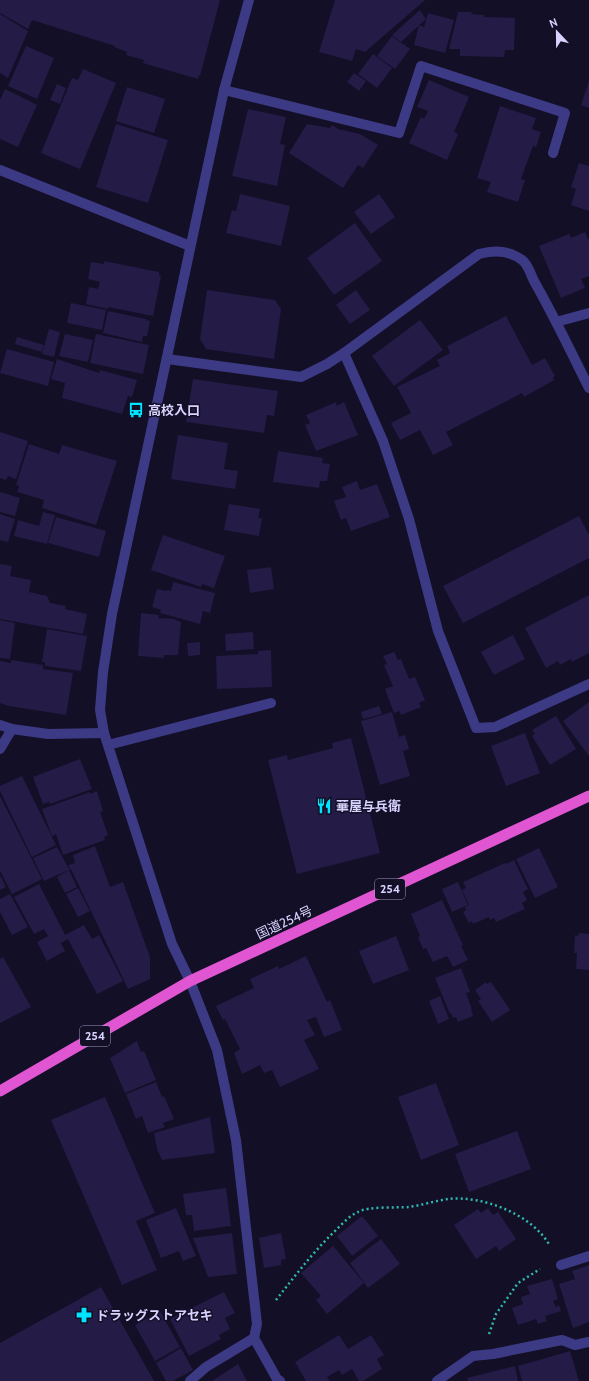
<svg xmlns="http://www.w3.org/2000/svg" width="589" height="1381" font-family="Cabin,'Noto Sans JP',sans-serif">
  <style>
    .building { fill: #241b47 }
    .lines { fill: none; stroke-linecap: round; stroke-linejoin: round }
    .path { stroke: #2fb8b0; stroke-width: 2.5; stroke-dasharray: 2 3; stroke-linecap: butt }
    .service { stroke: #3d3a85; stroke-width: 10 }
    .minor { stroke: #3d3a85; stroke-width: 10 }
    .tertiary { stroke: #3d3a85; stroke-width: 10 }
    .trunk { stroke: #e055d1; stroke-width: 11 }
    .labels { text-anchor: middle; stroke-width: 3; stroke-linejoin: round; paint-order: stroke }
    .shield { fill: #130f26; stroke: #9e99be; stroke-width: 1 }
    .shield-label { font-size: 12px; font-weight: bold; fill: #d9d4ff }
    .poi-label { font-size: 13px; font-weight: bold; fill: #d9d4ff; stroke: #130f26; text-anchor: start }
    .street-label { font-size: 13px; fill: #d9d4ff; stroke: #130f26 }
  </style>
  <rect width="100%" height="100%" fill="#130f26"/>
  <g class="building">
    <path d="M0,0H220L200,76L199,75L198,79L143,63L144,60L126,55L127,52L114,47L115,46L32,20L28,29L0,13Z"/>
    <path d="M335,0H425L365,52L356,49L352,61L319,52Z"/>
    <path d="M420,10L426,19L401,42L392,35Z"/>
    <path d="M458,12H472L471,14L484,15V17L515,18L514,50H505L504,57L460,56V49H449Z"/>
    <path d="M428,13L454,20L445,53L414,45L419,25L424,27Z"/>
    <path d="M0,14L28,31L8,78L0,73Z"/>
    <path d="M392,36L410,49L395,69L377,56Z"/>
    <path d="M26,46L54,58L37,99L8,86Z"/>
    <path d="M373,54L392,68L377,88L358,74Z"/>
    <path d="M83,69L116,83L80,169L41,153L72,78L78,80Z"/>
    <path d="M354,73L366,81L359,91L347,82Z"/>
    <path d="M429,80L469,97L454,132L458,134L447,160L409,143L421,117L424,119L428,111L417,107Z"/>
    <path d="M589,81V108L581,105Z"/>
    <path d="M57,84L66,88L60,104L50,100Z"/>
    <path d="M127,87L165,99L154,133L116,121Z"/>
    <path d="M5,89L37,105L18,147L0,139V100Z"/>
    <path d="M500,106L536,118L532,129L541,132L536,147L533,146L521,179L525,180L518,202L487,192L491,182L477,178Z"/>
    <path d="M248,109L286,117L280,144L285,145L277,186L232,176Z"/>
    <path d="M116,124L168,140L148,203L96,187Z"/>
    <path d="M307,124L330,128L332,125L338,129L360,134L378,145L363,168L358,165L343,188L289,153Z"/>
    <path d="M579,163L589,166V211L571,205L576,189L571,187Z"/>
    <path d="M240,194L290,206L281,246L226,233L232,210L236,211Z"/>
    <path d="M379,194L395,217L371,234L354,212Z"/>
    <path d="M355,223L382,261L334,295L307,258Z"/>
    <path d="M585,232L588,239H589V276L581,279L585,288L561,298L539,246L569,234L571,238Z"/>
    <path d="M104,261L159,272V275L161,276L153,316L108,307V309L86,304L89,287L98,289L100,282L88,279L91,262L104,264Z"/>
    <path d="M207,290L275,300L281,309L274,359L206,349L200,339Z"/>
    <path d="M356,290L370,310L350,324L336,305Z"/>
    <path d="M71,303L106,310L102,330L67,323Z"/>
    <path d="M108,311L146,319V320L150,321L147,336H143L142,342L103,333Z"/>
    <path d="M506,316L532,365L545,358L555,376L553,377L554,380L524,397L522,393L446,432L453,445L433,455L420,430L400,440L391,423L411,413L397,387L440,366L437,360L450,353L447,346Z"/>
    <path d="M420,320L443,350L394,386L372,356Z"/>
    <path d="M49,329L60,332L54,357L42,354Z"/>
    <path d="M65,334L93,340L88,362L59,356Z"/>
    <path d="M96,334L149,345L143,374L90,363Z"/>
    <path d="M17,337L44,345L42,352L15,344Z"/>
    <path d="M7,349L54,362L48,386L0,373Z"/>
    <path d="M57,359L99,373L100,370L137,380L132,397L128,396L122,414L62,398L65,383L51,379Z"/>
    <path d="M193,379L278,391L274,416L267,415L264,433L186,422Z"/>
    <path d="M336,402L337,406L344,402L358,435L316,451L305,425L310,423L306,415Z"/>
    <path d="M0,432L28,441L16,479L8,476L6,480L0,478Z"/>
    <path d="M178,435L228,443L224,469L238,471L235,489L171,479Z"/>
    <path d="M29,444L59,454L62,445L117,461L96,525L42,508L44,500L17,492L19,486L16,485Z"/>
    <path d="M278,451L323,458L322,463L330,464L327,481H320L319,488L273,482Z"/>
    <path d="M357,481L360,490L377,484L390,517L351,531L346,518L341,520L334,501L346,497L342,487Z"/>
    <path d="M0,492L20,498L15,516L0,512Z"/>
    <path d="M229,504L260,509L258,518H262L259,536L224,530Z"/>
    <path d="M43,512L55,515L47,544L14,536L18,520L39,526Z"/>
    <path d="M0,514L15,519L8,542L0,540Z"/>
    <path d="M579,516L589,535V558L463,623L443,586Z"/>
    <path d="M56,517L106,531L99,557L48,543Z"/>
    <path d="M163,535L225,556L214,588L202,584L201,587L151,570Z"/>
    <path d="M0,564L12,566L10,576L31,580L29,592L47,596L50,603L66,606L65,609L87,614L83,634L0,619Z"/>
    <path d="M271,567L274,589L250,593L247,570Z"/>
    <path d="M173,582L215,593L210,613L203,611L200,624L160,613L161,610L152,607L157,589L166,591L167,590L171,591Z"/>
    <path d="M589,595V653L572,662L571,659L560,665L558,661L546,668L525,628Z"/>
    <path d="M141,613L159,615L158,618L174,619L181,622L178,655H164V658L138,656Z"/>
    <path d="M0,620L15,623L10,659L0,658Z"/>
    <path d="M47,629L87,636L81,671L45,666V662H42Z"/>
    <path d="M253,632L254,649L226,651L225,634Z"/>
    <path d="M513,635L525,659L494,675L481,652Z"/>
    <path d="M200,642V655L188,656L187,643Z"/>
    <path d="M271,650L272,687L217,689L216,656L258,654V651Z"/>
    <path d="M394,652L398,660L401,659L409,679L415,677L425,700L419,703L421,707L401,715L400,711L394,713L385,689L393,686L384,665L387,664L383,656Z"/>
    <path d="M11,660L43,665V669L73,673L66,715L9,706L0,703V661L11,663Z"/>
    <path d="M589,702V756L563,721Z"/>
    <path d="M379,706L382,714L363,719L361,712Z"/>
    <path d="M392,712L399,737L405,735L409,749L403,751L410,776L380,785L361,721Z"/>
    <path d="M556,716L576,749L550,765L532,736L535,734L532,730Z"/>
    <path d="M525,733L540,773L506,786L491,746Z"/>
    <path d="M351,738L380,853L297,874L268,760L287,755L288,760L333,748L332,743Z"/>
    <path d="M80,759L92,789L50,804L49,802L43,804L33,777Z"/>
    <path d="M22,776L56,845L32,857L0,791V786Z"/>
    <path d="M97,791L103,811L100,812L108,835L104,837L105,840L63,855L56,834L52,836L42,809L90,792V794Z"/>
    <path d="M0,796L42,879L12,894L0,871Z"/>
    <path d="M95,846L110,887L123,882L150,957V979L128,989L71,869L44,881L33,858L57,847L69,869H70L68,865L75,863L73,855Z"/>
    <path d="M539,848L558,887L535,898L516,859Z"/>
    <path d="M514,860L528,889L523,892L527,900L522,903L525,909L496,922L494,918L490,920L489,917L473,924L472,921L469,923L463,912L466,910L465,907L469,905L462,890L466,888L463,882L505,863L506,864Z"/>
    <path d="M69,870L77,887L65,893L57,877Z"/>
    <path d="M0,875L6,887L0,890Z"/>
    <path d="M458,882L468,905L452,912L442,889Z"/>
    <path d="M39,884L65,935L84,925L92,939L99,935L123,981L97,994L68,939L61,943L65,951L47,961L37,942L48,936L44,929L34,934L14,897Z"/>
    <path d="M78,888L90,911L78,917L66,894Z"/>
    <path d="M10,894L28,927L12,935L0,912V899Z"/>
    <path d="M442,900L463,945L461,946L468,960L453,967L447,956L433,962L426,948L423,949L418,937L420,936L411,914Z"/>
    <path d="M579,933L589,934V970L576,969L577,953H574L575,935L578,936Z"/>
    <path d="M396,936L409,970L373,984L359,951Z"/>
    <path d="M306,956L327,1002L330,1000L342,1030L324,1037L316,1017L307,1020L315,1035L304,1040L319,1069L280,1087L272,1070L264,1073L260,1065L242,1074L234,1053L240,1049L225,1019L223,1020L216,1006L254,988L250,979L278,966L279,969Z"/>
    <path d="M3,957L31,1007L0,1023V959Z"/>
    <path d="M461,968L470,992L466,993L472,1009H471L473,1016L458,1022L456,1017L453,1018L451,1013L450,1014L435,978Z"/>
    <path d="M486,982L487,984L491,982L510,1010L492,1022L478,1001L481,999L475,990Z"/>
    <path d="M440,996L449,1019L438,1024L429,1001Z"/>
    <path d="M137,1041L141,1052L144,1051L156,1080L125,1093L110,1058Z"/>
    <path d="M156,1082L162,1097L164,1096L174,1119L163,1123L165,1127L148,1133L142,1116L136,1119L126,1094Z"/>
    <path d="M436,1083L459,1145L421,1160L398,1097Z"/>
    <path d="M105,1097L155,1213L136,1221L157,1270L122,1285L51,1120Z"/>
    <path d="M210,1117L215,1153L162,1160L157,1149L154,1133Z"/>
    <path d="M517,1131L531,1169L469,1192L455,1154Z"/>
    <path d="M226,1188L231,1226L194,1231L192,1215H186L183,1194Z"/>
    <path d="M176,1208L196,1256L183,1261L179,1251L161,1258L146,1220Z"/>
    <path d="M488,1208L493,1215L498,1212L516,1239L499,1251L496,1246L476,1259L454,1225L478,1209L481,1213Z"/>
    <path d="M362,1216L378,1236L352,1256L337,1236Z"/>
    <path d="M232,1233L237,1274L208,1277L193,1238Z"/>
    <path d="M281,1233L286,1259L281,1260V1265L264,1268L259,1238Z"/>
    <path d="M381,1239L400,1264L368,1288L350,1263Z"/>
    <path d="M333,1246L364,1283L327,1314L316,1300L321,1296L301,1273Z"/>
    <path d="M589,1265V1322L573,1328L559,1284L575,1279L572,1271Z"/>
    <path d="M552,1279L558,1299L553,1301L556,1307L559,1305L561,1311L545,1316L547,1321L538,1324L536,1319L518,1325L512,1308L523,1304L521,1297L530,1294L527,1286Z"/>
    <path d="M101,1287L154,1381H0V1343Z"/>
    <path d="M224,1292L235,1313L225,1318L230,1329L219,1335L221,1339L189,1356L170,1319Z"/>
    <path d="M160,1311L180,1347L155,1361L135,1325Z"/>
    <path d="M339,1335L348,1349L371,1335L384,1355L377,1359L382,1369L363,1381H359L352,1369L342,1375L339,1370L327,1377L330,1381H306L295,1362Z"/>
    <path d="M181,1348L193,1370L173,1381H166L156,1363Z"/>
    <path d="M570,1351L579,1381H522L518,1366Z"/>
    <path d="M238,1364L247,1381H212Z"/>
    <path d="M515,1366L518,1381H468L467,1378Z"/>
  </g>
  <g class="lines">
    <g class="path">
      <path d="M276,1300C295,1276 313,1252 335,1231C342,1224 349,1216 358,1212C368,1206 397,1208 409,1207C422,1205 435,1201 448,1199C483,1195 533,1215 550,1246"/>
      <path d="M489,1334L496,1314L518,1283L540,1269"/>
    </g>
    <g class="service">
      <path d="M108,745L271,703"/>
      <path d="M561,1265L589,1256"/>
      <path d="M437,1381L473,1356L493,1354L562,1340L575,1345L589,1342"/>
    </g>
    <g class="minor">
      <path d="M224,90L399,133L421,66L565,113L553,153"/>
      <path d="M0,170L190,246"/>
      <path d="M556,322L589,313"/>
      <path d="M344,353L383,441L409,519L438,631L476,728L495,727L589,684"/>
      <path d="M167,359L301,377L327,364L344,353L479,254C494,250 509,250 522,260C528,264 531,275 534,281C554,316 571,352 589,388"/>
      <path d="M0,725L12,729L48,734L104,733"/>
      <path d="M0,749L12,729"/>
      <path d="M190,981L217,1050L236,1140L257,1324L254,1338L277,1379L280,1381"/>
      <path d="M190,1381L206,1367L254,1338"/>
    </g>
    <path class="tertiary" d="M190,981L172,944L104,733L100,710L103,672L112,614L224,90L249,0"/>
    <path class="trunk" d="M0,1091L190,981L589,796"/>
  </g>
  <defs>
    <symbol id="bus-bare" viewBox="-9 -9 18 18"><path d="M-5-6H5V4H4V6H2V4H-2V6H-4V4H-5ZM-3.5-4V0h7V-4ZM-3.5 1.2v1.5H-2V1.2ZM2 1.2v1.5H3.5V1.2Z" fill="#00e5ff" stroke="#130f26" stroke-width="2.5" paint-order="stroke"/></symbol>
    <symbol id="restaurant-bare" viewBox="-9 -9 18 18"><path d="M-5-6h1v4h1v-4h1v4h1v-4h1v5L-1.5 .5V6h-2V.5L-5-1ZM5-6V6H3V1.5H1.5Q1.5-4 5-6Z" fill="#00e5ff" stroke="#130f26" stroke-width="2.5" paint-order="stroke"/></symbol>
    <symbol id="pharmacy-bare" viewBox="-9 -9 18 18"><path d="M-2-6h4v4h4v4h-4v4h-4v-4h-4v-4h4Z" fill="#00e5ff" stroke="#130f26" stroke-width="2.5" paint-order="stroke"/></symbol>
  </defs>
  <g fill-rule="evenodd">
    <use href="#bus-bare" x="125" y="399" width="22" height="22"/>
    <use href="#restaurant-bare" x="313" y="795" width="22" height="22"/>
    <use href="#pharmacy-bare" x="73" y="1304" width="22" height="22"/>
  </g>
  <g class="labels">
    <g class="shield">
      <rect x="375" y="879" width="30" height="20" rx="3"/>
      <rect x="80" y="1026" width="30" height="20" rx="3"/>
    </g>
    <g class="shield-label">
      <text x="390" y="893">254</text>
      <text x="95" y="1040">254</text>
    </g>
    <g class="poi-label">
      <text x="148" y="415">高校入口</text>
      <text x="336" y="811">華屋与兵衛</text>
      <text x="96" y="1320">ドラッグストアセキ</text>
    </g>
    <g class="street-label">
      <text transform="translate(284 922) rotate(-25)" y="5">国道254号</text>
    </g>
  </g>
  <g transform="translate(557 32) rotate(338)" stroke="#130f26" stroke-width="3" paint-order="stroke">
  <path d="M0-3L7 15L0 10L-7 15Z" fill="#d9d4ff"/>
  <text y="-6" font-size="11" font-weight="bold" text-anchor="middle" fill="#d9d4ff">N</text>
  </g>
</svg>
